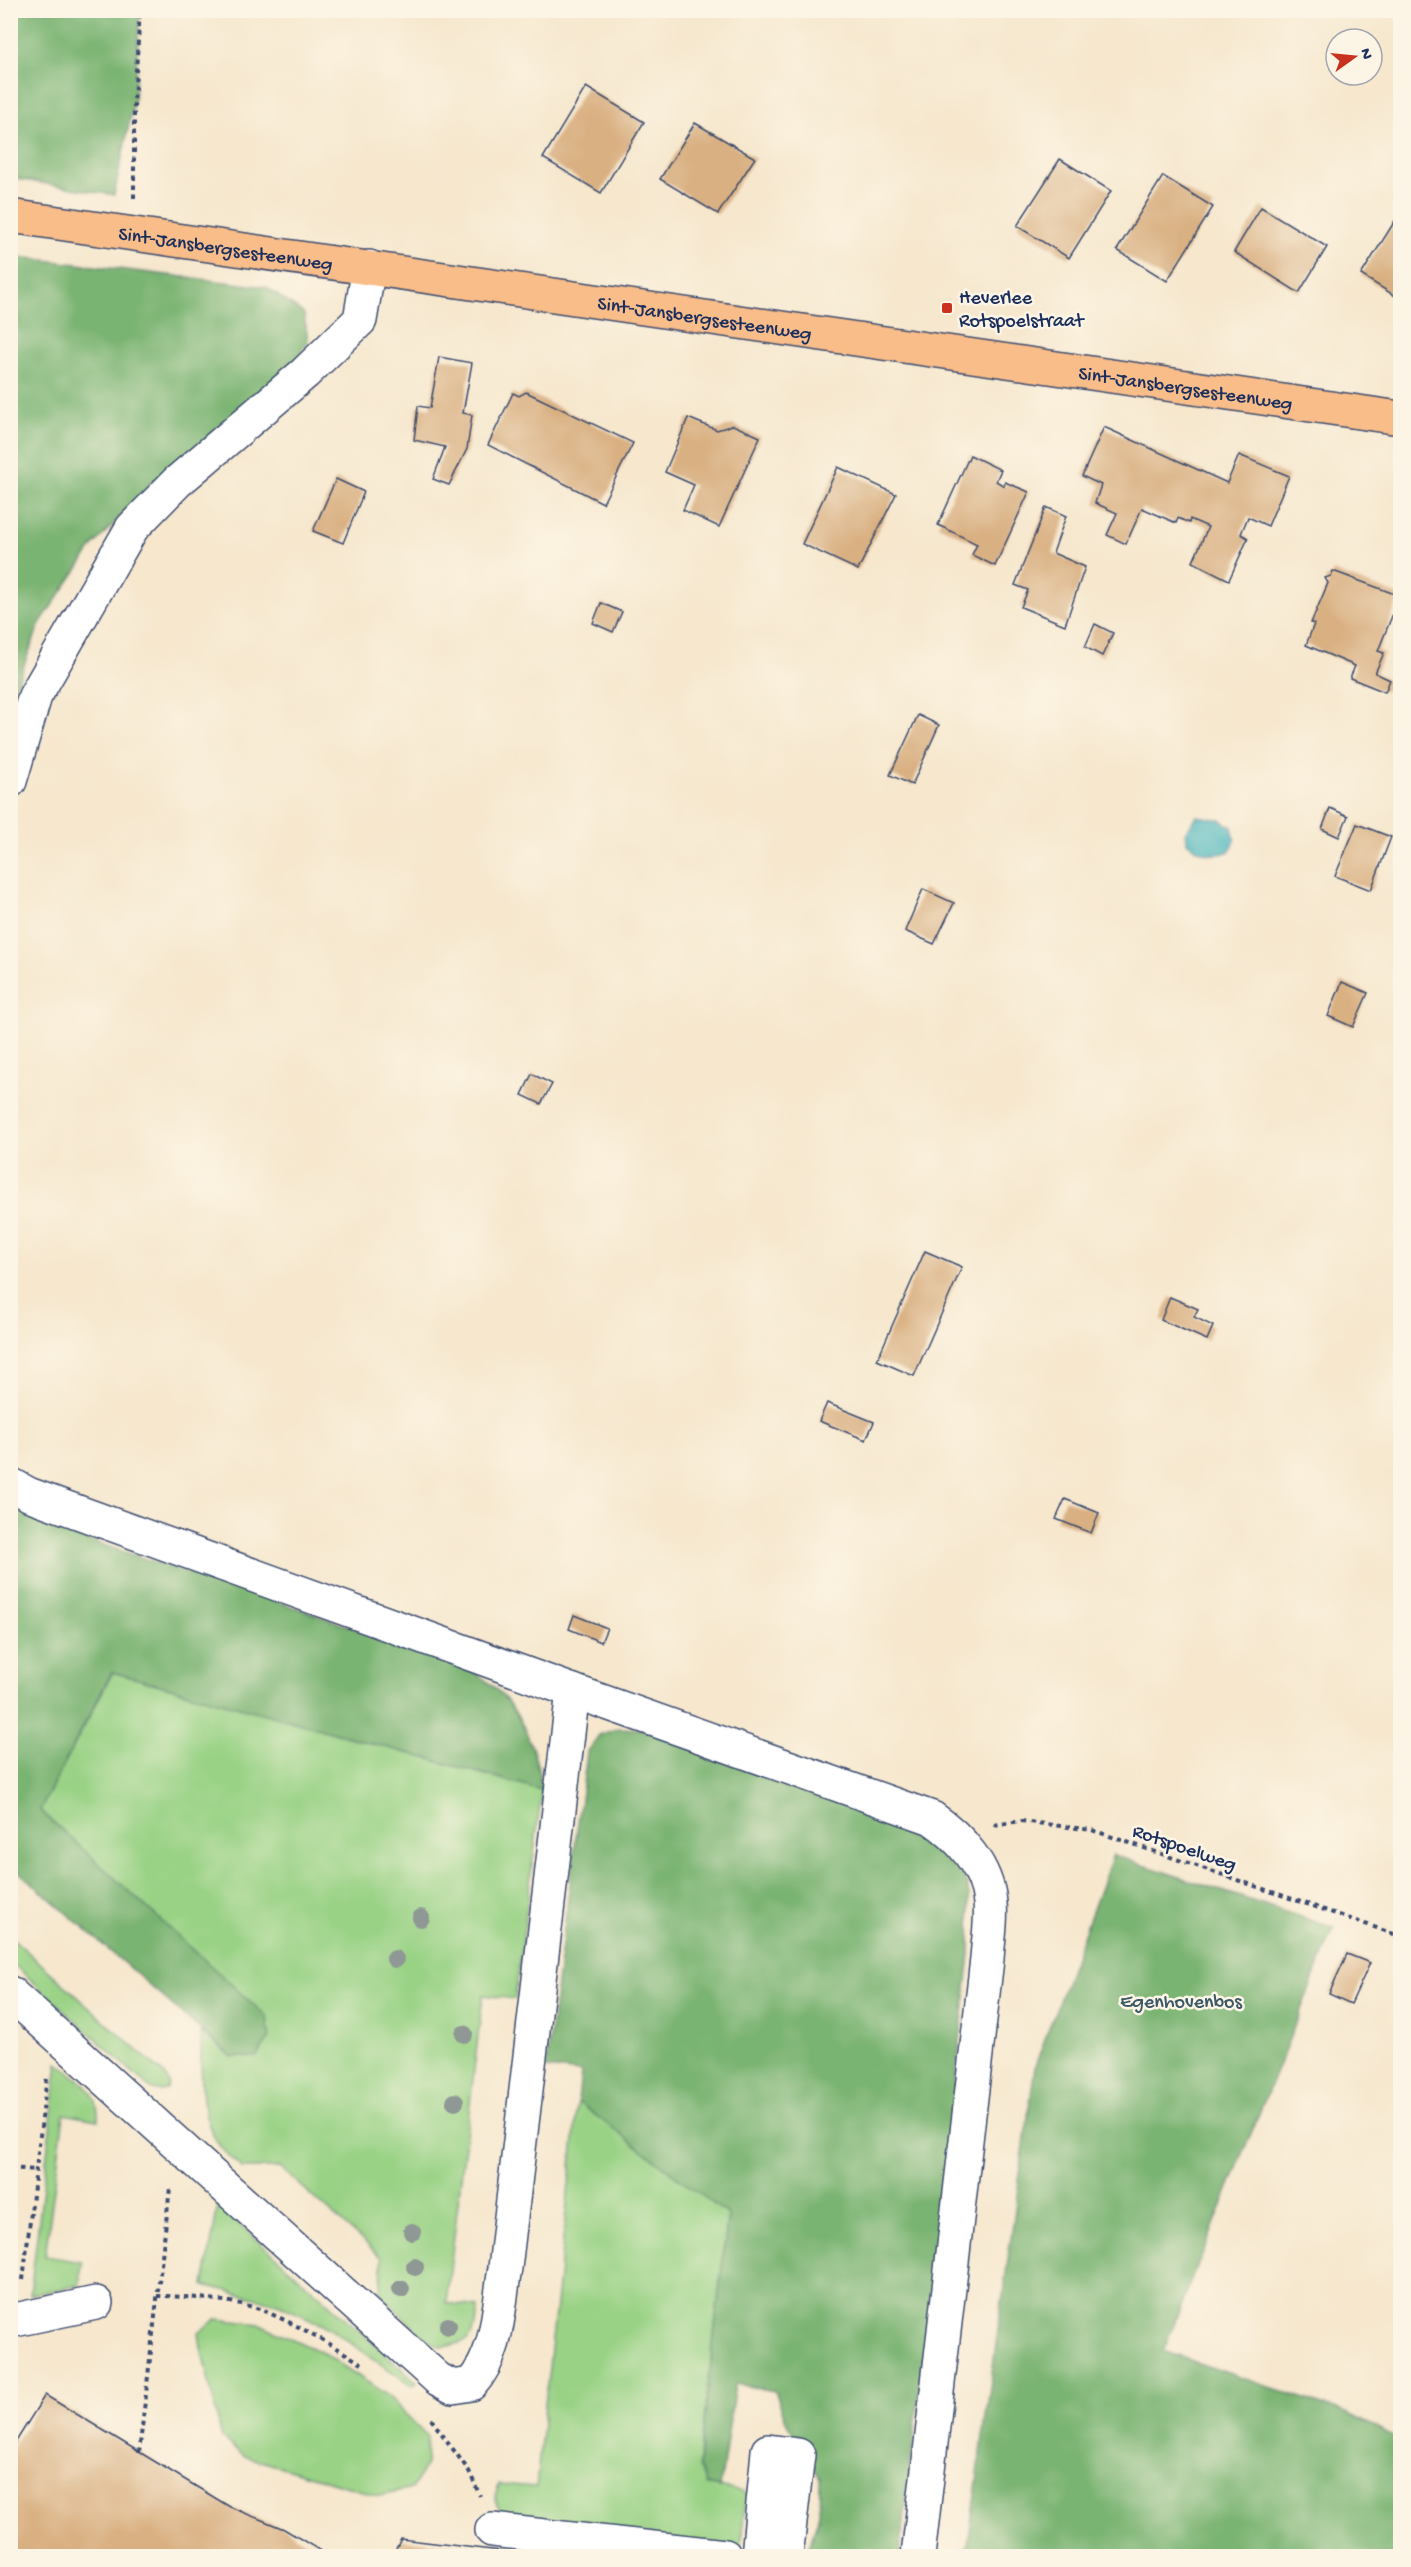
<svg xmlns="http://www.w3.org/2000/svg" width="1411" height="2567" font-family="'Gochi Hand',sans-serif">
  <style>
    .green { fill: #99d285; stroke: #5a8072; stroke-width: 1.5 }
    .forest { fill: #7ab472; stroke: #4a7268; stroke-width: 1.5 }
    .water { fill: #43b3bc; stroke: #2f718d; stroke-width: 1.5 }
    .building { fill: #d9b082 }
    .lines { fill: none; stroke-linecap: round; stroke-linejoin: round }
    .minor-casing { stroke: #3c4b6f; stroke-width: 36 }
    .major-casing { stroke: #3c4b6f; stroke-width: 36 }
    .path { stroke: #3c4b6f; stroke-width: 4; stroke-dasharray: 4.5 4.5; stroke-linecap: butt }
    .minor { stroke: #fff; stroke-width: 33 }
    .major { stroke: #f9bd89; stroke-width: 33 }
    .tree { fill: #8f9895 }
    .poi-dot { fill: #c8321e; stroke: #fcf5e5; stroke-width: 2 }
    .labels { text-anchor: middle; stroke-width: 5; stroke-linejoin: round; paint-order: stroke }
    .street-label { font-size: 20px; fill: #1b2f5e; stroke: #fcf5e5 }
    .poi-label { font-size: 20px; fill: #1b2f5e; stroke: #fcf5e5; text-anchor: start }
    .park-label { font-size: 20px; fill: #3a5868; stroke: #fcf5e5 }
  </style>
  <rect width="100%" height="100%" fill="#fcf5e5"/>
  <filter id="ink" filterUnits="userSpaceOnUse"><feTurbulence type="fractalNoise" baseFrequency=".0167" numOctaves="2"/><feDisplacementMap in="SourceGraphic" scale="12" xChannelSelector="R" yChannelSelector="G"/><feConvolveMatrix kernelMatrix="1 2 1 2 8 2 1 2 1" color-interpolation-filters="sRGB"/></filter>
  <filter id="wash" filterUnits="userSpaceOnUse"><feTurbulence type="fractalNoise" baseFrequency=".008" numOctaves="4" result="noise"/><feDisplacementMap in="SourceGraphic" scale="24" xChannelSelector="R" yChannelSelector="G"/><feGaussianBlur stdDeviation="1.35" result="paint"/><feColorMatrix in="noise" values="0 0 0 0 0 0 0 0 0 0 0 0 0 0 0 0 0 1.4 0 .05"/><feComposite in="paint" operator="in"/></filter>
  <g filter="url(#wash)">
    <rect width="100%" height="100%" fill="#f6e7cd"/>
    <g class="green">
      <path d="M113,1672L542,1790L515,1999L483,1995L446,2303L478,2307L476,2325L468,2340C460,2343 451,2347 441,2346C425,2344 393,2305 381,2293L382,2258L281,2168H242C235,2161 225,2154 219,2145C197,2114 202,2068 201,2032L232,2057L40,1810Z"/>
      <path d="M11,1937L166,2076L169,2083L167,2089L162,2091L150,2088L11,1962Z"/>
      <path d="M58,2063C80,2081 100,2089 98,2120L64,2114L45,2256L82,2262L79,2285L30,2295Z"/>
      <path d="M578,2102L728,2215L699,2466L706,2485L747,2492L739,2556L514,2544L495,2498L499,2484L536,2487Z"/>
      <path d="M218,2205L417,2382L413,2386L327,2327L278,2304L204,2285Z"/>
      <path d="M216,2319L260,2324L325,2354L387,2395L427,2436L426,2465L411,2489L379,2496L244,2456L222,2438L198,2334Z"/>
    </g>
    <g class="forest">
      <path d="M10,11H140L134,101L114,195L11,178Z"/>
      <path d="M11,256L266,287L304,314L308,341L286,375L150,484L94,545L40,623L11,699Z"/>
      <path d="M11,1504L88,1540L300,1609L467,1668C515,1695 534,1737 542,1790L112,1672L40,1810L267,2017L270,2038L256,2057H232L11,1865Z"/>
      <path d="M619,1728L642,1729L921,1834C929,1838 938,1842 945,1848C976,1872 970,1920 970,1954L900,2556H807L819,2513L820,2478L787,2423L775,2391L735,2384L720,2488L706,2485L699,2466L728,2215L578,2102L581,2072L546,2068L587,1753L599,1735Z"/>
      <path d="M1113,1855L1334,1928L1163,2351L1346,2413L1400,2439V2556H957L968,2545L1035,2066Z"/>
    </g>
    <path class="water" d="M1197,816L1221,820L1232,827L1235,841L1230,851C1215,858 1199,853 1187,842L1186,831Z"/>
    <g id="blocks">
      <g class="building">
        <path d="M586,87L644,122L601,193L543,158Z"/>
        <path d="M695,123L755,158L718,214L660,179Z"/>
        <path d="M1060,159L1111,191L1069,258L1017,226Z"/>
        <path d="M1163,176L1213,207L1167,281L1117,250Z"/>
        <path d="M1261,207L1327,247L1299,293L1234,252Z"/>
        <path d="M1398,216L1400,218V299L1361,275Z"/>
        <path d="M439,357L472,363L463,413L472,415L467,449L449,485L433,479L445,447L414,440L418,406L430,408Z"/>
        <path d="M526,392L633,443L603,503L488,445L513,393L519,396Z"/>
        <path d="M688,418L717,430L733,425L760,437L719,527L683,510L694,485L665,472Z"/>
        <path d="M1104,427L1227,483L1239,455L1289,476L1268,526L1248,517L1241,534L1248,538L1229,580L1193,562L1208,527L1190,519L1189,523L1178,518L1176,523L1142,508L1126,544L1107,535L1117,513L1095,503L1101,485L1082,476Z"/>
        <path d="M970,455L1001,470L996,481L1004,486L1005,482L1029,492L995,566L972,555L977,544L938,525Z"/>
        <path d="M838,467L896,494L858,570L802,544Z"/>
        <path d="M336,479L364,492L343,543L313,531Z"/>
        <path d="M1046,507L1066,516L1053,553L1085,567L1065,625L1021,607L1028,590L1015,585Z"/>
        <path d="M1333,571L1400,596L1378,651L1384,653L1375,673L1390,680L1385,692L1350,678L1355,666L1306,645L1314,624L1311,623L1328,583L1325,578L1331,576Z"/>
        <path d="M601,603L622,612L613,632L593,623Z"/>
        <path d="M1095,624L1113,633L1102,656L1085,647Z"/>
        <path d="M918,715L939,725L912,785L890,775Z"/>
        <path d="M1330,808L1348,816L1339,837L1322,829Z"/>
        <path d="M1357,824L1391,837L1371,890L1335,876Z"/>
        <path d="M923,889L954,903L934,944L905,931Z"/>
        <path d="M1342,982L1368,993L1353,1027L1328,1016Z"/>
        <path d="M532,1074L552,1084L541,1104L522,1095Z"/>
        <path d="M925,1251L962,1267L914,1376L877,1360Z"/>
        <path d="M1170,1297L1198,1309L1194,1317L1213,1326L1207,1340L1161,1320Z"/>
        <path d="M827,1403L874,1422L866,1440L819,1421Z"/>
        <path d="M1065,1499L1099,1513L1091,1533L1056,1519Z"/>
        <path d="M574,1615L607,1628L601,1642L569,1629Z"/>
        <path d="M1347,1954L1370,1963L1351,2004L1329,1994Z"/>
        <path d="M45,2395L230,2507L284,2529L329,2556H10V2451Z"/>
        <path d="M401,2539L534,2555V2556H392Z"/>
      </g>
    </g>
  </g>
  <g filter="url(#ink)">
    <use href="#blocks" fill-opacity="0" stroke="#3c4b6f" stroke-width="1.5"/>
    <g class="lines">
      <defs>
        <g id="minor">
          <path d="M10,781L35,696L132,528L177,482L305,373L360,320L369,267"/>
          <path d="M10,1484L28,1494L573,1691L932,1818C960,1837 987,1867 990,1903C992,1921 988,1941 987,1959L918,2556"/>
          <path d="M10,1993L438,2379L453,2387L471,2384C499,2353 498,2309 505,2268L573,1691"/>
          <path d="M10,2321L96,2303"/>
          <path d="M492,2530L725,2556"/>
          <path d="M758,2556L768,2451L798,2455L786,2556"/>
        </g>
        <g id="major">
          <path id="s1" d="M10,216L1400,418"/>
        </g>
      </defs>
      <use href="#minor" class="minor-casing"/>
      <use href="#major" class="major-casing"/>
      <g class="path">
        <path d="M134,198V101L140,10"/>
        <path d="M994,1825L1021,1821L1092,1830L1400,1936"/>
        <path d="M10,2168L36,2170"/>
        <path d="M23,2280L47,2076"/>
        <path d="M157,2296C185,2296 234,2300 259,2309C295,2323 329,2343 362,2364"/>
        <path d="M431,2419L469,2471L480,2496"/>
        <path d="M139,2453L170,2188"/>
      </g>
      <use href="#minor" class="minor"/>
      <use href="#major" class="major"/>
    </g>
    <g class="tree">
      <circle cx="421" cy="1918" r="9"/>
      <circle cx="395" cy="1959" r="9"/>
      <circle cx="464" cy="2034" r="9"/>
      <circle cx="455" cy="2102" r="9"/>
      <circle cx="412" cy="2232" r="9"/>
      <circle cx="415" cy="2267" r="9"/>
      <circle cx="401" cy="2289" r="9"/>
      <circle cx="448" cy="2326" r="9"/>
    </g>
  </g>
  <rect class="poi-dot" x="941" y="302" width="12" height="12" rx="3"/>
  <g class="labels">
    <g class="street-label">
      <text dy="7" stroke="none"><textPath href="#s1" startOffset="218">Sint-Jansbergsesteenweg</textPath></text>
      <text dy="7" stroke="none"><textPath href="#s1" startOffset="702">Sint-Jansbergsesteenweg</textPath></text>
      <text dy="7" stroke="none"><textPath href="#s1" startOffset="1188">Sint-Jansbergsesteenweg</textPath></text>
      <text transform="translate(1185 1846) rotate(19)" y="7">Rotspoelweg</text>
    </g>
    <g class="poi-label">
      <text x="959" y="303">Heverlee<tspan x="959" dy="23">Rotspoelstraat</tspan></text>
    </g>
    <g class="park-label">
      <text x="1181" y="2007">Egenhovenbos</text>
    </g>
  </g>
  <rect width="1411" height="2567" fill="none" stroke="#fcf5e5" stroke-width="36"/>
  <g transform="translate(1354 57) rotate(75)"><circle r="28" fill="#fcf5e5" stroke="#a2a6af" stroke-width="1.5"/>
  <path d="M0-4.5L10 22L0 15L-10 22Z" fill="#c8321e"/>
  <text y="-9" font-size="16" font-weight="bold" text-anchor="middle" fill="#1b2f5e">N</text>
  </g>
</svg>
